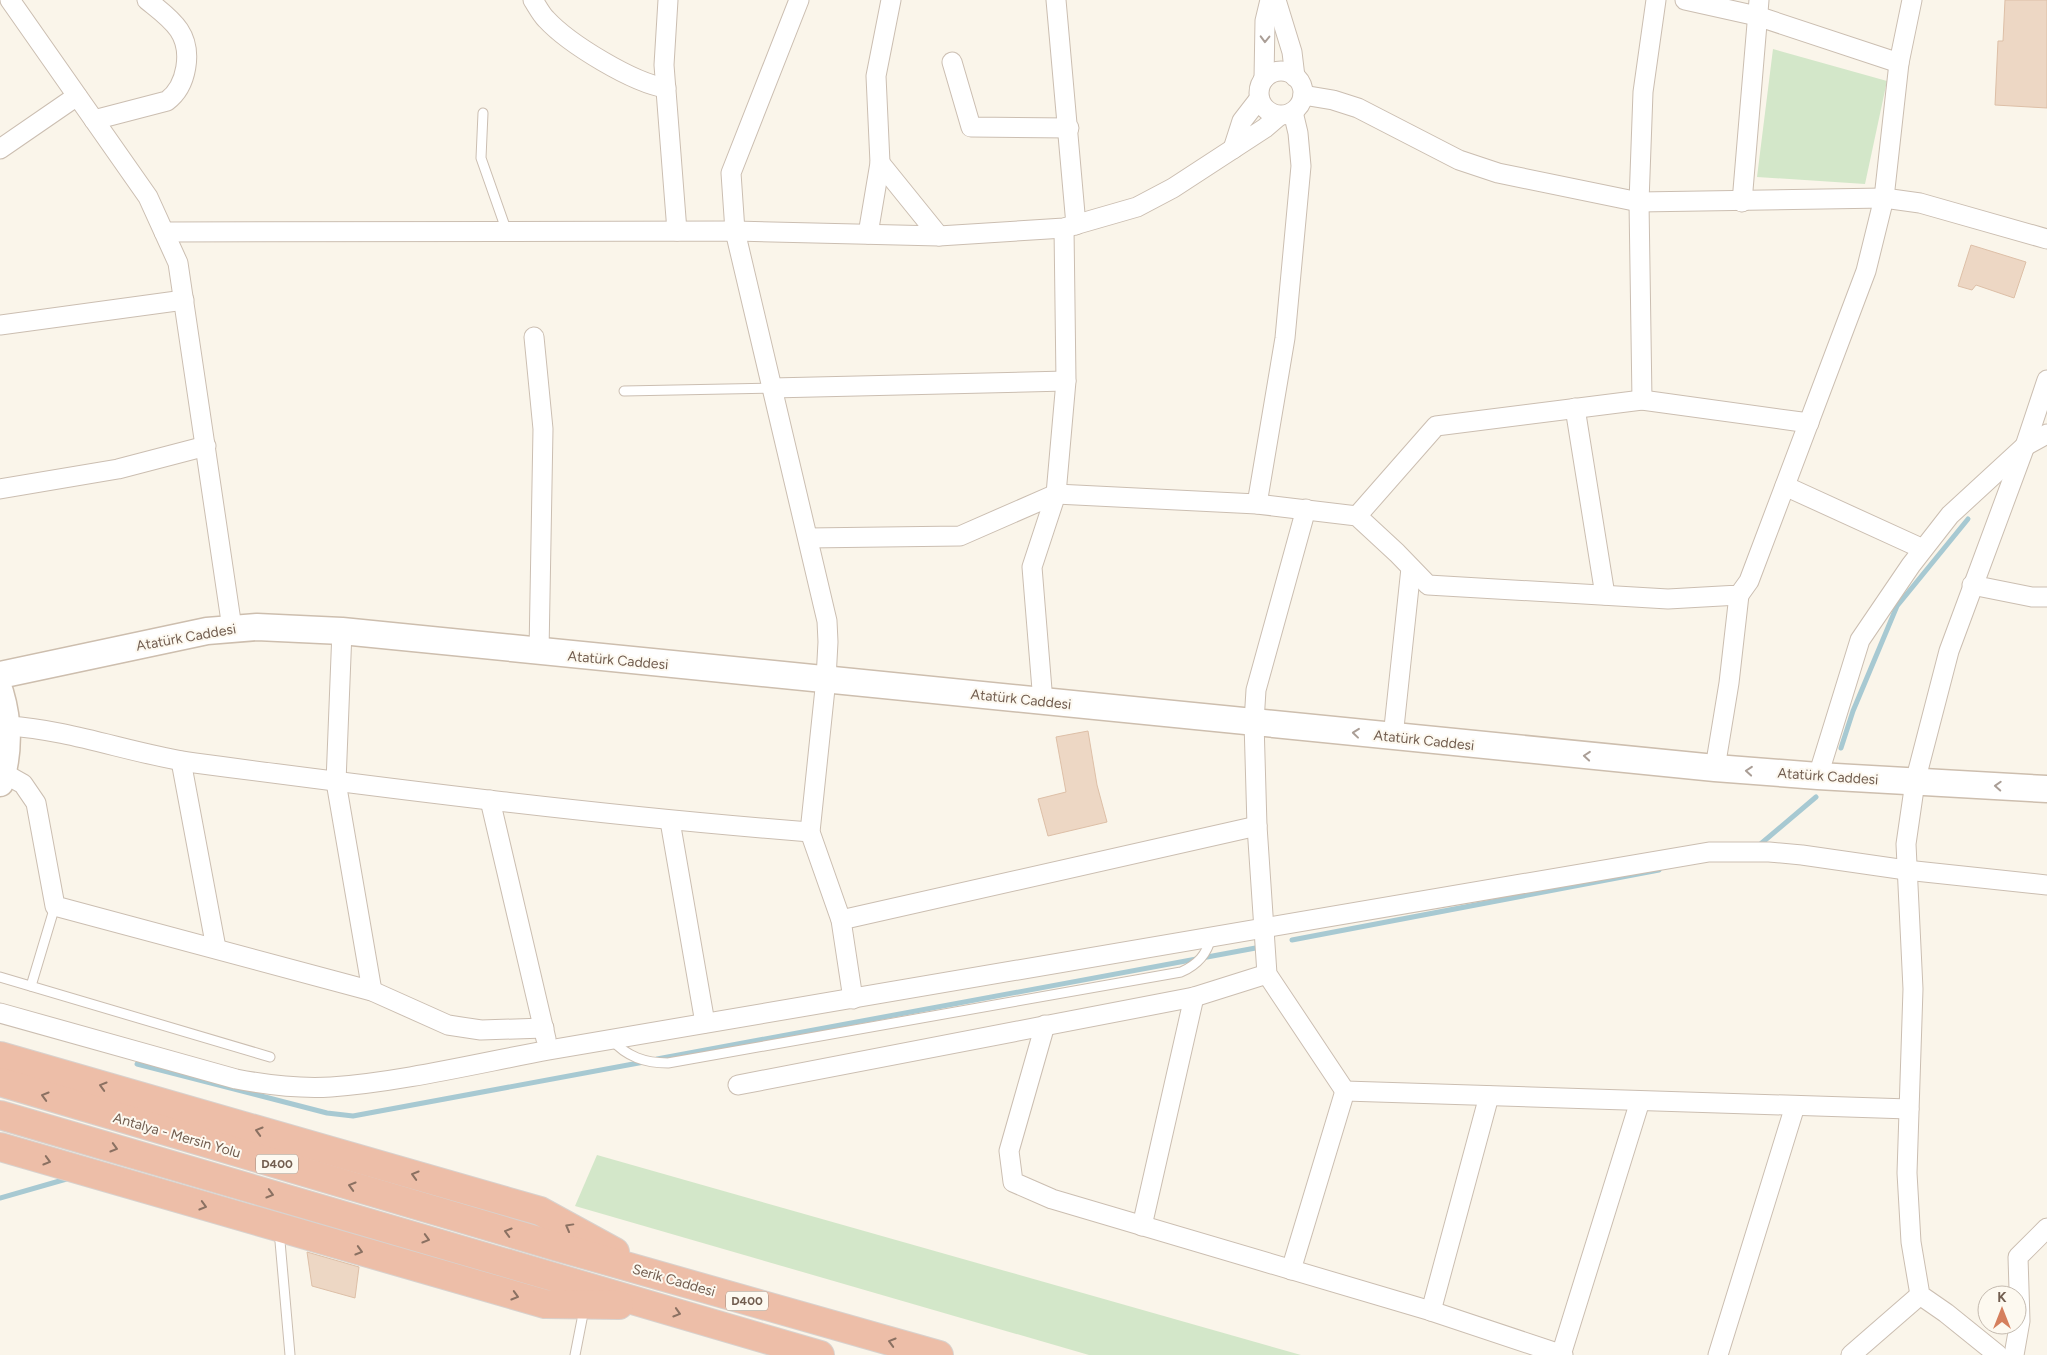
<svg xmlns="http://www.w3.org/2000/svg" width="2047" height="1355" font-family="Figtree,sans-serif">
  <style>
    .green { fill: #d3e7c9 }
    .lines { fill: none; stroke-linecap: round; stroke-linejoin: round }
    .stream { stroke: #a7c9d2; stroke-width: 5 }
    .building { fill: #edd7c4; stroke: #ddbfa7 }
    .lane-casing { stroke: #cbbeb1; stroke-width: 11 }
    .street-casing { stroke: #cbbeb1; stroke-width: 21 }
    .secondary-casing { stroke: #cdbeae; stroke-width: 29 }
    .highway-casing { stroke: #d8d2ce; stroke-width: 30 }
    .lane { stroke: #fff; stroke-width: 9 }
    .street { stroke: #fff; stroke-width: 19 }
    .secondary { stroke: #fff; stroke-width: 26 }
    .highway { stroke: #edbea8; stroke-width: 28 }
    .oneway { stroke: #aa9e96 }
    .oneway2 { stroke: #8b7162 }
    .labels { text-anchor: middle; stroke-width: 4; stroke-linejoin: round; paint-order: stroke }
    .shield { fill: #fdf9f0; stroke: #9c8c80; stroke-width: 1 }
    .shield-label { font-size: 12px; font-weight: bold; fill: #725e50 }
    .street-label { font-size: 14px; fill: #725e50; stroke: #fdf9f0 }
  </style>
  <rect width="100%" height="100%" fill="#faf5ea"/>
  <g class="green">
    <path d="M1773,49L1887,81L1865,184L1757,177Z"/>
    <path d="M597,1155L1301,1355H1089L575,1206Z"/>
  </g>
  <g class="lines">
    <g class="stream">
      <path d="M1841,748L1853,711L1897,606L1968,519"/>
      <path d="M1757,847L1816,797"/>
      <path d="M1292,940L1659,870"/>
      <path d="M657,1059L1261,947"/>
      <path d="M137,1064L327,1113L353,1116L644,1062"/>
      <path d="M0,1198L70,1178"/>
    </g>
  </g>
  <g class="building">
    <path d="M2005,0H2047V108L1995,105L1998,41H2003Z"/>
    <path d="M1971,245L2026,262L2014,298L1976,285L1972,290L1958,286Z"/>
    <path d="M1088,731L1097,785L1107,822L1048,836L1038,799L1066,792L1056,737Z"/>
    <path d="M307,1252L359,1267L355,1298L312,1286Z"/>
  </g>
  <g class="lines">
    <defs>
      <g id="lane">
        <path d="M483,113L481,158L507,232"/>
        <path d="M624,391L772,388"/>
        <path d="M0,977L270,1057"/>
        <path d="M31,986L55,906"/>
        <path d="M611,1039C627,1057 645,1063 668,1063L1181,972C1197,965 1207,955 1211,937"/>
        <path d="M279,1230L290,1355"/>
        <path d="M575,1355L584,1309"/>
      </g>
      <g id="street">
        <path d="M10,0L148,197L178,263L232,628"/>
        <path d="M533,0C537,6 541,14 546,19C569,44 633,83 666,88"/>
        <path d="M668,0L664,65L677,231"/>
        <path d="M799,0L731,173L735,231L827,621L828,642L826,679L810,832L841,920L853,999"/>
        <path d="M1056,0L1076,225"/>
        <path d="M1276,0L1292,52L1295,77"/>
        <path d="M1685,0L1757,16L1899,63"/>
        <path d="M952,62L971,127L1069,128"/>
        <circle cx="1281" cy="93" r="22"/>
        <path d="M1264,79L1265,21L1270,0"/>
        <path d="M1303,95L1333,100L1358,108L1459,160L1498,173L1639,202L1884,198L1920,203L2047,239"/>
        <path d="M94,120L167,101C187,86 193,51 179,30C171,18 158,9 147,0"/>
        <path d="M0,149L77,96"/>
        <path d="M1233,149L1242,121L1259,99"/>
        <path d="M880,163L939,236"/>
        <path d="M1742,202L1759,0"/>
        <path d="M164,232L735,231L939,236L1064,228L1137,207L1173,188L1265,128L1279,116"/>
        <path d="M868,234L880,163L876,76L891,0"/>
        <path d="M0,325L184,300"/>
        <path d="M534,337L543,429L539,652"/>
        <path d="M772,388L1066,381"/>
        <path d="M1642,400L1639,202L1643,92L1656,0"/>
        <path d="M1575,408L1605,595"/>
        <path d="M1785,486L1923,549"/>
        <path d="M0,489L118,469L206,446"/>
        <path d="M1257,504L1285,338L1301,166L1298,133L1293,112"/>
        <path d="M1306,509L1256,690L1254,722L1257,826L1267,974L1345,1091"/>
        <path d="M1357,516L1436,426L1642,400L1809,423"/>
        <path d="M808,538L960,536L1056,494L1257,504L1357,516L1397,553L1428,585L1668,599L1739,595L1749,581L1866,271L1884,198L1899,63L1912,0"/>
        <path d="M1972,585L2032,597H2047"/>
        <path d="M342,631L336,782L372,991"/>
        <path d="M1043,702L1032,567L1056,494L1066,381L1064,228"/>
        <path d="M8,726C72,730 132,754 195,763C400,790 605,816 810,832"/>
        <path d="M1393,737L1411,568"/>
        <path d="M181,761L216,948"/>
        <path d="M1715,768L1729,683L1739,595"/>
        <path d="M0,771L23,784L36,803L55,906L372,991L448,1025L481,1030L544,1028"/>
        <path d="M1818,776L1860,640L1911,565L1950,515L2025,446L2047,434"/>
        <path d="M490,800L546,1039"/>
        <path d="M670,821L705,1023"/>
        <path d="M841,920L1257,826"/>
        <path d="M0,1013L236,1079C267,1085 299,1089 331,1087C401,1082 479,1063 549,1050L1709,852H1769L1802,855L1906,870L2047,885"/>
        <path d="M1045,1025L1009,1151L1013,1182L1052,1199L1431,1311L1563,1355"/>
        <path d="M738,1085L1194,997L1267,974"/>
        <path d="M1345,1091L1909,1109"/>
        <path d="M1142,1226L1194,997"/>
        <path d="M1291,1270L1345,1091"/>
        <path d="M1431,1311L1489,1096"/>
        <path d="M1561,1355L1640,1101"/>
        <path d="M1718,1355L1795,1106"/>
        <path d="M1851,1355L1920,1295"/>
        <path d="M1998,1355L1946,1313L1920,1295L1911,1242L1907,1173L1913,989L1906,844L1915,782L1949,651L2025,446L2047,380"/>
        <path d="M2014,1355L2020,1321L2018,1257L2047,1228"/>
      </g>
      <g id="secondary">
        <path d="M0,675L207,631L257,627L342,631L1715,768L1818,776L2047,789"/>
        <path d="M0,692C9,722 9,753 0,783"/>
      </g>
      <g id="highway">
        <path d="M0,1056L540,1211L615,1252"/>
        <path d="M0,1082L555,1246L939,1355"/>
        <path d="M0,1115L820,1355"/>
        <path d="M0,1147L545,1304L619,1305"/>
      </g>
    </defs>
    <use href="#lane" class="lane-casing"/>
    <use href="#street" class="street-casing"/>
    <use href="#secondary" class="secondary-casing"/>
    <use href="#highway" class="highway-casing"/>
    <use href="#lane" class="lane"/>
    <use href="#street" class="street"/>
    <use href="#secondary" class="secondary"/>
    <use href="#highway" class="highway"/>
  </g>
  <defs><path id="oneway-chevron" d="M-2-3.5L2.5 0L-2 3.5" fill="none" stroke-width="1.6" stroke-linecap="round" stroke-linejoin="round" transform="scale(1.25)"/></defs>
  <g class="oneway">
    <use href="#oneway-chevron" transform="translate(1265 39) rotate(91)"/>
    <use href="#oneway-chevron" transform="translate(1356 733) rotate(-174)"/>
    <use href="#oneway-chevron" transform="translate(1587 756) rotate(-175)"/>
    <use href="#oneway-chevron" transform="translate(1749 771) rotate(-175)"/>
    <use href="#oneway-chevron" transform="translate(1998 786) rotate(-177)"/>
  </g>
  <g class="oneway2">
    <use href="#oneway-chevron" transform="translate(103 1086) rotate(-164)"/>
    <use href="#oneway-chevron" transform="translate(45 1096) rotate(-164)"/>
    <use href="#oneway-chevron" transform="translate(259 1131) rotate(-164)"/>
    <use href="#oneway-chevron" transform="translate(114 1148) rotate(16)"/>
    <use href="#oneway-chevron" transform="translate(47 1161) rotate(16)"/>
    <use href="#oneway-chevron" transform="translate(415 1175) rotate(-164)"/>
    <use href="#oneway-chevron" transform="translate(352 1186) rotate(-164)"/>
    <use href="#oneway-chevron" transform="translate(270 1194) rotate(16)"/>
    <use href="#oneway-chevron" transform="translate(203 1206) rotate(16)"/>
    <use href="#oneway-chevron" transform="translate(569 1227) rotate(-151)"/>
    <use href="#oneway-chevron" transform="translate(508 1232) rotate(-164)"/>
    <use href="#oneway-chevron" transform="translate(426 1239) rotate(16)"/>
    <use href="#oneway-chevron" transform="translate(359 1251) rotate(16)"/>
    <use href="#oneway-chevron" transform="translate(515 1296) rotate(16)"/>
    <use href="#oneway-chevron" transform="translate(677 1313) rotate(17)"/>
    <use href="#oneway-chevron" transform="translate(892 1342) rotate(-164)"/>
  </g>
  <g class="labels">
    <g class="shield">
      <rect x="256" y="1154.5" width="42" height="19" rx="4"/>
      <rect x="726" y="1291.5" width="42" height="19" rx="4"/>
    </g>
    <g class="shield-label">
      <text x="277" y="1168">D400</text>
      <text x="747" y="1305">D400</text>
    </g>
    <g class="street-label">
      <text transform="translate(186 637) rotate(-10)" y="5">Atatürk Caddesi</text>
      <text transform="translate(618 660) rotate(5)" y="5">Atatürk Caddesi</text>
      <text transform="translate(1021 699) rotate(6)" y="5">Atatürk Caddesi</text>
      <text transform="translate(1424 740) rotate(6)" y="5">Atatürk Caddesi</text>
      <text transform="translate(1828 776) rotate(4)" y="5">Atatürk Caddesi</text>
      <text transform="translate(177 1135) rotate(16)" y="5">Antalya - Mersin Yolu</text>
      <text transform="translate(674 1280) rotate(16)" y="5">Serik Caddesi</text>
    </g>
  </g>
  <g transform="translate(2002 1310)"><circle r="24" fill="#fdf9f0" stroke="#c5bbb0"/>
  <path d="M0-4L9 19L0 12L-9 19Z" fill="#d57f5d"/>
  <text y="-8" font-size="14" font-weight="bold" text-anchor="middle" fill="#725e50">K</text>
  </g>
</svg>
